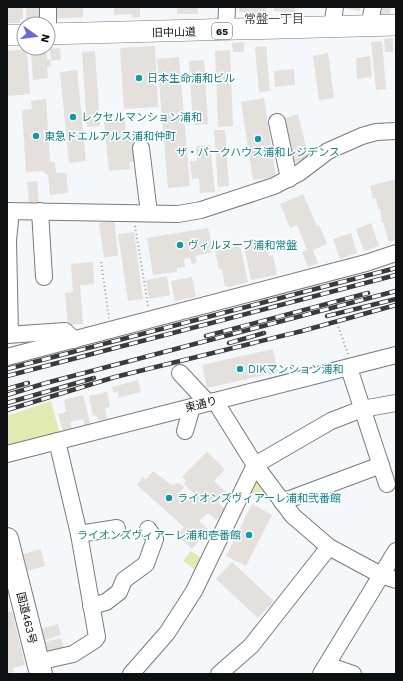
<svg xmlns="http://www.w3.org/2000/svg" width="403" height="681" font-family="'Work Sans','Noto Sans JP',sans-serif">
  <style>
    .green { fill: #e1eab1 }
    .building { fill: #e4e0dc }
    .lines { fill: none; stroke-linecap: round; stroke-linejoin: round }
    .minor-casing { stroke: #787b7e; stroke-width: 18 }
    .major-casing { stroke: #787b7e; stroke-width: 22 }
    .highway-casing { stroke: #787b7e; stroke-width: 24 }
    .path { stroke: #96999b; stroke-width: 2; stroke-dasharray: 1 3; stroke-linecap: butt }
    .minor { stroke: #fff; stroke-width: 16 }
    .major { stroke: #fff; stroke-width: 21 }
    .highway { stroke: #fff; stroke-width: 22 }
    .rail-casing { stroke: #3a3b3d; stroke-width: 4.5 }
    .rail { stroke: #fff; stroke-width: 3; stroke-dasharray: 9; stroke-linecap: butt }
    .culture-dot { fill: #0f9aa8; stroke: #fff; stroke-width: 1.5 }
    .labels { text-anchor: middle; stroke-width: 3; stroke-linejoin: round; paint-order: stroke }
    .shield { fill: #fff; stroke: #565758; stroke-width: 1 }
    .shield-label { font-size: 10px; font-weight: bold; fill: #0e0f10 }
    .street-label { font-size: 11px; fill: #0e0f10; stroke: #fff }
    .culture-label { font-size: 11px; fill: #0d838f; stroke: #fff; text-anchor: start }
    .neighbourhood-label { font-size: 12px; fill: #484b4e; stroke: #fff }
  </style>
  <rect width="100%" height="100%" fill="#f4f8fb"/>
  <g class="green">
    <path d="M51,401L60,434L7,447V416Z"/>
    <path d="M255,479L271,493L267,500L250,492Z"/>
    <path d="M191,551L204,560L198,572L183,561Z"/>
  </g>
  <g class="building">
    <path d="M7,7H23V19H20V23H7Z"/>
    <rect x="26" y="7" width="17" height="17"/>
    <path d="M53,7H83V17L53,19Z"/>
    <path d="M114,7H140V17L133,18L132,14L114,15Z"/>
    <rect x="177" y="7" width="21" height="7"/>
    <path d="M239,7H267L266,14L239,12Z"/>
    <path d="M274,7H295V13L274,11Z"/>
    <path d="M337,7H361L360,11Z"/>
    <path d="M378,7H391L390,16H376Z"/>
    <path d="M393,38V52H385L384,39Z"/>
    <path d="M382,41L386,89L376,90L371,42Z"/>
    <path d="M244,42V52H233L232,43Z"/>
    <path d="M155,46L158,107L124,109L120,48Z"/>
    <path d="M266,46L270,91L259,92L255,47Z"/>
    <path d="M60,48L61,60L51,61L50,49Z"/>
    <path d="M27,49L30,94L7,96V51Z"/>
    <path d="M46,49L47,59H50L51,66L47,67L48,78L33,80L31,50Z"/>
    <path d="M230,50L233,126L218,127L215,51Z"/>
    <path d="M95,51L100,126L87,127L82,52Z"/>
    <path d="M328,53L334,98L319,100L313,56Z"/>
    <path d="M370,56L372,77L357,79L356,58Z"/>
    <path d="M179,57L190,186L168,188L157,59Z"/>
    <path d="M204,60L208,124L193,125L189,61Z"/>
    <path d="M294,69L295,85L275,87L274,71Z"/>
    <path d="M77,70L86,161L69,163L60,72Z"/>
    <path d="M264,98L276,177L253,180L241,102Z"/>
    <path d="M46,99L50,162H55L56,173H66L68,193L50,195L48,175L42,171L26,172L22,110L32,109L31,101Z"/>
    <path d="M298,114L309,159L292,163L281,119Z"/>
    <path d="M125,120L126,133L134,132L137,161L129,162L130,169L109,171L104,122Z"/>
    <path d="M214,130H225L229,186L218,187Z"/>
    <path d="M210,145L215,192L200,193L199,178L192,179L190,161H197L196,146Z"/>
    <path d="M396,179V240L389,242L383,222L382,223L380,219H382L380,209H378L376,198L373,199L370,186Z"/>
    <path d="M37,181L39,203H29L27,182Z"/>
    <path d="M303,194L317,226L319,225L327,244L313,250L318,263L308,267L302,252L307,250L297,225L290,228L280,204Z"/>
    <path d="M114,217L118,256L104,257L99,223L107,222L106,218Z"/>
    <path d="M371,223L379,246L364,251L356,229Z"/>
    <path d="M208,228L213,252L195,256L197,262L192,264L190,258L184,259L185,267L177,268V272L153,275L147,238Z"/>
    <path d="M134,232L143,299L128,301L118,234Z"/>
    <path d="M351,233L357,253L340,259L333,239Z"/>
    <path d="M253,243L255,250L267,247L269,256L273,255L277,275L251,280L244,246Z"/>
    <path d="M240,246L248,282L229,287L225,286L222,269H219L215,251Z"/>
    <path d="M93,262L94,284L80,285L83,324L68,325L65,293L73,292L71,264Z"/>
    <path d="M167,276L170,295L149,299L146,280Z"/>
    <path d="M192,277L196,297L175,301L171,281Z"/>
    <path d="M273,349L278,372L207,388L202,365Z"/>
    <path d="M138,380L141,392L118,398L119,391L114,393L112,387Z"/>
    <path d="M107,392L110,407L105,408L107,419L98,420L97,415L93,416L89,396Z"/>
    <path d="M83,395L90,423L85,427L83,419L70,422L72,428L63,431L58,414L66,412L64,400Z"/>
    <path d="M207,452L225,469L214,481L227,493L218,503L224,508L222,517L215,519L208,513L199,521L209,530L192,549L177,534L184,527L137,485L143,477L146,480L153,471L172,485L179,483L184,487L180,492L189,501L195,495L184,484L186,481L182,477Z"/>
    <path d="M252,504L272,515L246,566L226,556Z"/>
    <path d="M41,549L45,566L28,571L23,554Z"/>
    <path d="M232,562L274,601L258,618L216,579Z"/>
    <path d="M12,611L25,665L13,668L14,672L7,673V612Z"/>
    <path d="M58,624L61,635L42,641L39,629Z"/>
    <path d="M61,638L64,650L46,654L43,642Z"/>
  </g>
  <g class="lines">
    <defs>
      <g id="minor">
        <path d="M48,24V7"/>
        <path d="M369,26L373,7"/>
        <path d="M332,28L335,7"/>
        <path d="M226,31L227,7"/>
        <path d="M277,122L289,179"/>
        <path d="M141,148L149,213"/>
        <path d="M7,211L178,214L201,210L274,186L299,173L328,151L362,136L376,132L396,131"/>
        <path d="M40,211L44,277"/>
        <path d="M10,334L8,240L11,211"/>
        <path d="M7,335L65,331L74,340"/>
        <path d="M7,357L366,263L396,253"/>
        <path d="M349,368L387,484"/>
        <path d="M180,373L208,403"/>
        <path d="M215,401L255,465L293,516L329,547L381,575L396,580"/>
        <path d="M185,431L192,407"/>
        <path d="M7,454L396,355"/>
        <path d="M282,502L381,465"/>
        <path d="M79,534L117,528"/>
        <path d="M91,606L106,602L119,592L124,580L146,564L155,539L148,529"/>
        <path d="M38,662L73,654L95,640L97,637L79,534L57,441"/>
        <path d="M327,665L353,674"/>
        <path d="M131,674L167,633L194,591L255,465L331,421L362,409L396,403"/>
        <path d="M219,674L251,646L329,547"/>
        <path d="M321,674L396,551"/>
      </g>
      <g id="major">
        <path d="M48,34L396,25"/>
        <path d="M7,35H24"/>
      </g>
      <path id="highway" d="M7,539L41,674"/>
    </defs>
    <use href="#minor" class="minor-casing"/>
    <use href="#major" class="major-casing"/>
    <use href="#highway" class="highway-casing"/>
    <g class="path">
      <path d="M135,226L148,306"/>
      <path d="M101,262L109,318"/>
      <path d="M337,323L348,354"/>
    </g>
    <use href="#minor" class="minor"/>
    <use href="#major" class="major"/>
    <use href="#highway" class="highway"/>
    <defs>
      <g id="rail">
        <path d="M327,316L396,299"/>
        <path d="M206,336L368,293"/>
        <path d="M229,343L264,333"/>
        <path d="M7,369L396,268"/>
        <path d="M7,376L396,275"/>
        <path d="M7,389L28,383"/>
        <path d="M7,395L46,383L396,291"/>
        <path d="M7,403L94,378"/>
        <path d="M7,410L115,377L302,331L396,305"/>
      </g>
    </defs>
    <use href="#rail" class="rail-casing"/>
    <use href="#rail" class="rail"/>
  </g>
  <g class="culture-dot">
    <circle cx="139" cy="78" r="4"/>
    <circle cx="73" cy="117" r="4"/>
    <circle cx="36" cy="136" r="4"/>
    <circle cx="258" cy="139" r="4"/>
    <circle cx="180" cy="245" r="4"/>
    <circle cx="240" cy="369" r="4"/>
    <circle cx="169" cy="498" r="4"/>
    <circle cx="249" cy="535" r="4"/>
  </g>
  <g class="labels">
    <rect class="shield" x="212" y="23" width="20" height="16" rx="3"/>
    <g class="shield-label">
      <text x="222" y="35">65</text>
    </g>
    <g class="street-label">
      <text transform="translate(174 32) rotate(-1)" y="4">旧中山道</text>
      <text transform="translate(201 404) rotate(-14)" y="4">東通り</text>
      <text transform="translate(27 618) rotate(76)" y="4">国道463号</text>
    </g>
    <g class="culture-label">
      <text x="147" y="82">日本生命浦和ビル</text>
      <text x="81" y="121">レクセルマンション浦和</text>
      <text x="44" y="140">東急ドエルアルス浦和仲町</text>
      <text x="258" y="156" text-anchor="middle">ザ・パークハウス浦和レジデンス</text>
      <text x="188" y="249">ヴィルヌーブ浦和常盤</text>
      <text x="248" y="373">DIKマンション浦和</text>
      <text x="177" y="502">ライオンズヴィアーレ浦和弐番館</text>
      <text x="241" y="539" text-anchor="end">ライオンズヴィアーレ浦和壱番館</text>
    </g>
    <g class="neighbourhood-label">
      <text x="274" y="23">常盤一丁目</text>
    </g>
  </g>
  <rect width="403" height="681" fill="none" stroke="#0e0f10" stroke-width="16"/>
  <g transform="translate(36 36) rotate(104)"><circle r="19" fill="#ffffff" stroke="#9f9f9f"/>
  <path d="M0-3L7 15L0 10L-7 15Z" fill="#6a66e0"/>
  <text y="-6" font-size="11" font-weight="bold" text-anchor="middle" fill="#0e0f10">N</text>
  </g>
</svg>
